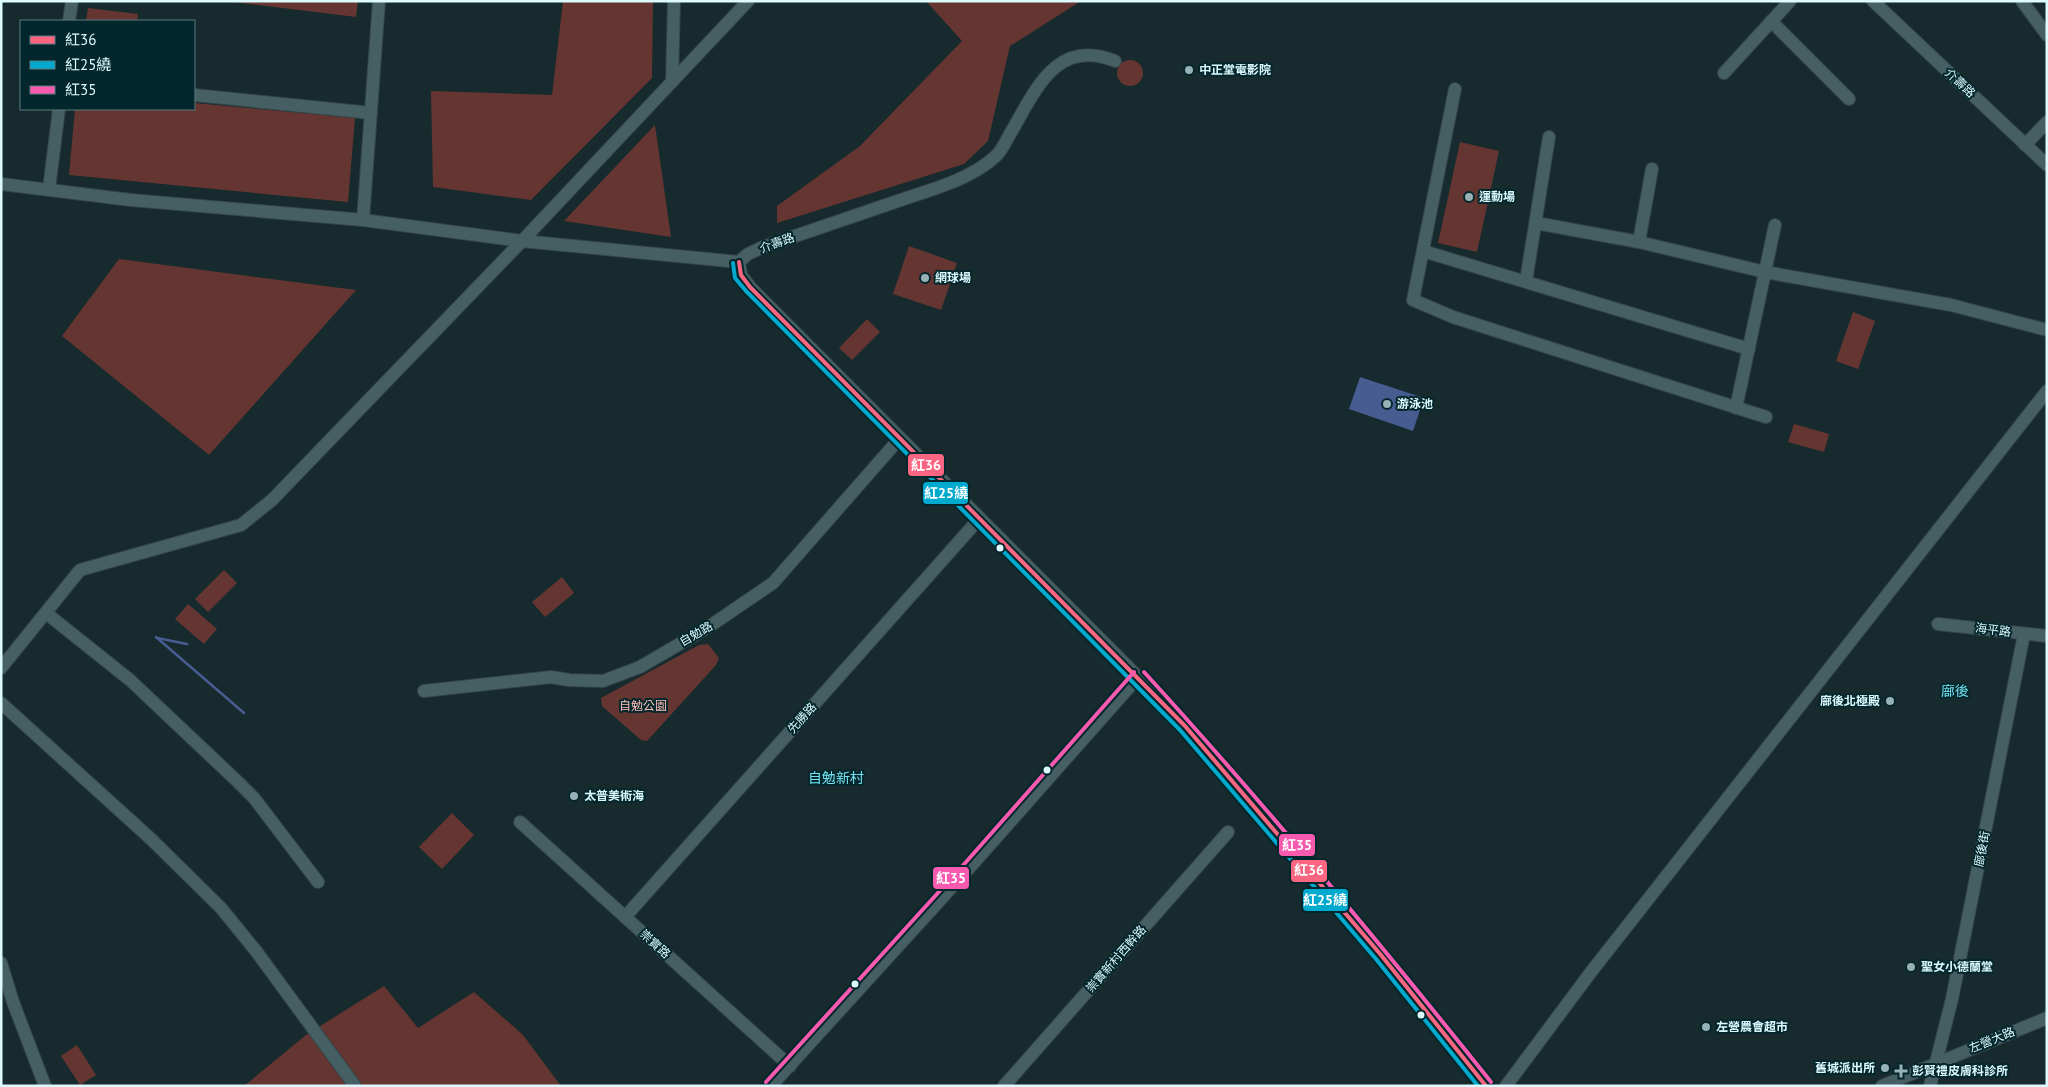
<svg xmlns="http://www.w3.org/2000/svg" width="2048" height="1087" font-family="'PT Sans','Noto Sans TC',sans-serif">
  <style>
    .green { fill: #653631 }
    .water { fill: #475d92 }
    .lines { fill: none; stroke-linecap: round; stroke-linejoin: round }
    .stream { stroke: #475d92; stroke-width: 2.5 }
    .minor-casing { stroke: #344549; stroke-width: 14 }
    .minor { stroke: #465f62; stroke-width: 12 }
    .bus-1-casing { stroke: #03272c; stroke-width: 8 }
    .bus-2-casing { stroke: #03272c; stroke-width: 8 }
    .bus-3-casing { stroke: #03272c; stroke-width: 8 }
    .bus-1 { stroke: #fa6682; stroke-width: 4 }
    .bus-2 { stroke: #00a9ce; stroke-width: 4 }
    .bus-3 { stroke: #f75aaf; stroke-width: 4 }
    .poi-dot { fill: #98b1b5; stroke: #03272c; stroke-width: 2 }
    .bus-dot { fill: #ddfafe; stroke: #03272c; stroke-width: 2 }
    .labels { text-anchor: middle; stroke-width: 4; stroke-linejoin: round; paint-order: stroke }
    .poi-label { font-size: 12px; font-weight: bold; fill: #ddfafe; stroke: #03272c; text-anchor: start }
    .street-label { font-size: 12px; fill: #ddfafe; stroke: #03272c }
    .park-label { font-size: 12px; fill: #ffbeb6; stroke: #03272c }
    .neighbourhood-label { font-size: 14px; fill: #75e1f0; stroke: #03272c }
    .line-badge { stroke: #03272c; stroke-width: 2 }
    .badge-label { font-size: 14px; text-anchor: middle; font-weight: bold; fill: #fff }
  </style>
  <rect width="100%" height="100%" fill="#172a2d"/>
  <g class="green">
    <path d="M225,1H358L356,17Z"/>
    <path d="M563,1H653L652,78L531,200L433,187L431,91L552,95Z"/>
    <path d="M926,1H1081L1010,46L988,141L964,164L777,223V206L860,146L962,41Z"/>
    <path d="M88,8L138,14L137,21H86Z"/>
    <circle cx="1130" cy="73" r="13"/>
    <path d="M194,103L355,118L348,202L69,175L75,109H194Z"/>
    <path d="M655,125L671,237L564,221Z"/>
    <path d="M1460,142L1499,151L1477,252L1438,243Z"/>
    <path d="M909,246L957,263L941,310L893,294Z"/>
    <path d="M119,259L356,290L209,455L62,336Z"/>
    <path d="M1853,312L1875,321L1858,369L1836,361Z"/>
    <path d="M867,319L880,332L852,360L839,348Z"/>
    <path d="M1794,424L1829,434L1824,452L1788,442Z"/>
    <path d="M224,570L237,583L208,612L195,599Z"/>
    <path d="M562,577L574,593L545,617L532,602Z"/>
    <path d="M188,604L217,629L204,644L175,619Z"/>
    <path d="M708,644L719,658L716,665L647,741L641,740L602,706L601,698L699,645Z"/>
    <path d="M452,813L474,835L442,869L419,847Z"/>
    <path d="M384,986L418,1028L474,992L523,1035L561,1086H244L306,1035Z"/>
    <path d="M77,1045L96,1075L80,1085L61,1056Z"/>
  </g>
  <path class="water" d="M1360,377L1424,398L1413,431L1349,409Z"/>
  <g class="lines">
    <g class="stream">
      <path d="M156,637L244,713"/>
      <path d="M157,638L187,644"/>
    </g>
    <defs>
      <g id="minor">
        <path d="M1873,1L2047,165"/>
        <path d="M2022,1L2047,35"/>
        <path d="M69,21L72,1"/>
        <path d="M1771,21L1849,99"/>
        <path d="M1724,73L1790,1"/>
        <path d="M672,82L674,1"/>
        <path d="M1455,89L1413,300L1453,317L1766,417"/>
        <path d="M194,95L371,113"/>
        <path d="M2025,145L2047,122"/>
        <path d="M1,184L131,200L363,220L522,241L739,262"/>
        <path d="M49,189L59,109"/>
        <path d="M363,220L379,1"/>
        <path d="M1536,223L1639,242L1765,272L1951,305L2047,330"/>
        <path d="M1639,242L1652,169"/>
        <path d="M1423,251L1749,349"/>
        <path d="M739,262L741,275L750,287L1151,690L1185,726L1381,955L1486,1086"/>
        <path d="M739,262L748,254L763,247C806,232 849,218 892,203C928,190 967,182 996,156C1002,150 1006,141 1010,134C1035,92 1055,37 1115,61"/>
        <path d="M1526,281L1549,137"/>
        <path d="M1736,408L1775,225"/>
        <path d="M46,613L130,680L238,782L254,798L318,882"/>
        <path d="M1938,624L2047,636"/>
        <path d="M1,668L80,570L241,525L272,500L522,241L748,1"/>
        <path d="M424,691L551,677L569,680L603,681L640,667L707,628L773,583L900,438"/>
        <path d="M1,703L151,839L221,908L256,951L355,1086"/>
        <path d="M520,822L790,1066"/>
        <path d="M625,917L979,519"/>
        <path d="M1,963L13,1002L45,1086"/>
        <path d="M771,1086L971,866L1139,676"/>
        <path d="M1004,1086L1228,832"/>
        <path d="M1506,1086L1591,972L2047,391"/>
        <path d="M1882,1086L2047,1018"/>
        <path d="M1930,1086L1952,999L2024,634"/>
      </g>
    </defs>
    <use href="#minor" class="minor-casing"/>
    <use href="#minor" class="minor"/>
    <defs>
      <path id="bus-1" d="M739,262L741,275L750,287L1185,726L1381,955L1486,1086"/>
      <path id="bus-2" d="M733,263L735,278L746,291L1180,730L1376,959L1478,1086"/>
      <g id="bus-3">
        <path d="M1144,672C1265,804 1379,942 1491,1082"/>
        <path d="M766,1082L966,862L1134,672"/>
      </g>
    </defs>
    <use href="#bus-1" class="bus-1-casing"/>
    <use href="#bus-2" class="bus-2-casing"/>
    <use href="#bus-3" class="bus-3-casing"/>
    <use href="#bus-1" class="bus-1"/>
    <use href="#bus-2" class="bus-2"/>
    <use href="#bus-3" class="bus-3"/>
  </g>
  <g class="poi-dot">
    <circle cx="1189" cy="70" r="5"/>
    <circle cx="1469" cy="197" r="5"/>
    <circle cx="925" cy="278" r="5"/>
    <circle cx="1387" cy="404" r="5"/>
    <circle cx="1890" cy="701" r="5"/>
    <circle cx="574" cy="796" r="5"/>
    <circle cx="1911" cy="967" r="5"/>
    <circle cx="1706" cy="1027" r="5"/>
    <circle cx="1885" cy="1068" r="5"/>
    <path d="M1898.5 1063.5h5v5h5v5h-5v5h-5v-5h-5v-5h5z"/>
  </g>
  <g class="bus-dot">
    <circle cx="1000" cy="548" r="4.5"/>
    <circle cx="1047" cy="770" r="4.5"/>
    <circle cx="855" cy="984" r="4.5"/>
    <circle cx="1421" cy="1015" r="4.5"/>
  </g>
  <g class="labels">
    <g class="poi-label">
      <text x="1199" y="74">中正堂電影院</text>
      <text x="1479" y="201">運動場</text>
      <text x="935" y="282">網球場</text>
      <text x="1397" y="408">游泳池</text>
      <text x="1880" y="705" text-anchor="end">廍後北極殿</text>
      <text x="584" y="800">太普美術海</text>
      <text x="1921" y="971">聖女小德蘭堂</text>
      <text x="1716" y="1031">左營農會超市</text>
      <text x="1875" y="1072" text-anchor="end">舊城派出所</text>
      <text x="1912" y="1075">彭賢禮皮膚科診所</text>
    </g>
    <g class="street-label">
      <text transform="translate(1960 83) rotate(43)" y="4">介壽路</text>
      <text transform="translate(777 243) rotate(-20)" y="4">介壽路</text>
      <text transform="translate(1993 630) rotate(7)" y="4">海平路</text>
      <text transform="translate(696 634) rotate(-30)" y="4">自勉路</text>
      <text transform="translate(802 718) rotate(-48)" y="4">先勝路</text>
      <text transform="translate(1982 849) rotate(-79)" y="4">廍後街</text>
      <text transform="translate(655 944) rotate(42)" y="4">崇實路</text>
      <text transform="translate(1116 959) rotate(-49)" y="4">崇實新村西幹路</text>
      <text transform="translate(1992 1040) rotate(-22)" y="4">左營大路</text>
    </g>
    <g class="park-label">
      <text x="643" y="710">自勉公園</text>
    </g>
    <g class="neighbourhood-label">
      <text x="1955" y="696">廍後</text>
      <text x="836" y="783">自勉新村</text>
    </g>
  </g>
  <g class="line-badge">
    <rect x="907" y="453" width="38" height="24" rx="5" fill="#fa6682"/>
    <rect x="922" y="481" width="47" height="24" rx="5" fill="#00a9ce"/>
    <rect x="1278" y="833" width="38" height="24" rx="5" fill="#f75aaf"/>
    <rect x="1290" y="859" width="38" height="24" rx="5" fill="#fa6682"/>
    <rect x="932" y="866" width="38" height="24" rx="5" fill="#f75aaf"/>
    <rect x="1302" y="888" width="47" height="24" rx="5" fill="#00a9ce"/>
  </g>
  <g class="badge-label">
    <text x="926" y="470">紅36</text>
    <text x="946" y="498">紅25繞</text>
    <text x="1297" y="850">紅35</text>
    <text x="1309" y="875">紅36</text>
    <text x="951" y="883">紅35</text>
    <text x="1325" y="905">紅25繞</text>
  </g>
  <rect width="2048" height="1087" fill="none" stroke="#ddfafe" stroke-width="5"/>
  <rect x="20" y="20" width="175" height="90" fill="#03272c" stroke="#5a7b80"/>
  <rect x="30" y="36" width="25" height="8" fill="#fa6682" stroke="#5a7b80"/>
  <text x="65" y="45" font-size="15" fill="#ddfafe">紅36</text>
  <rect x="30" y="61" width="25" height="8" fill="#00a9ce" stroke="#5a7b80"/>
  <text x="65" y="70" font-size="15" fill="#ddfafe">紅25繞</text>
  <rect x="30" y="86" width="25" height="8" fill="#f75aaf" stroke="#5a7b80"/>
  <text x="65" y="95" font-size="15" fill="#ddfafe">紅35</text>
</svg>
